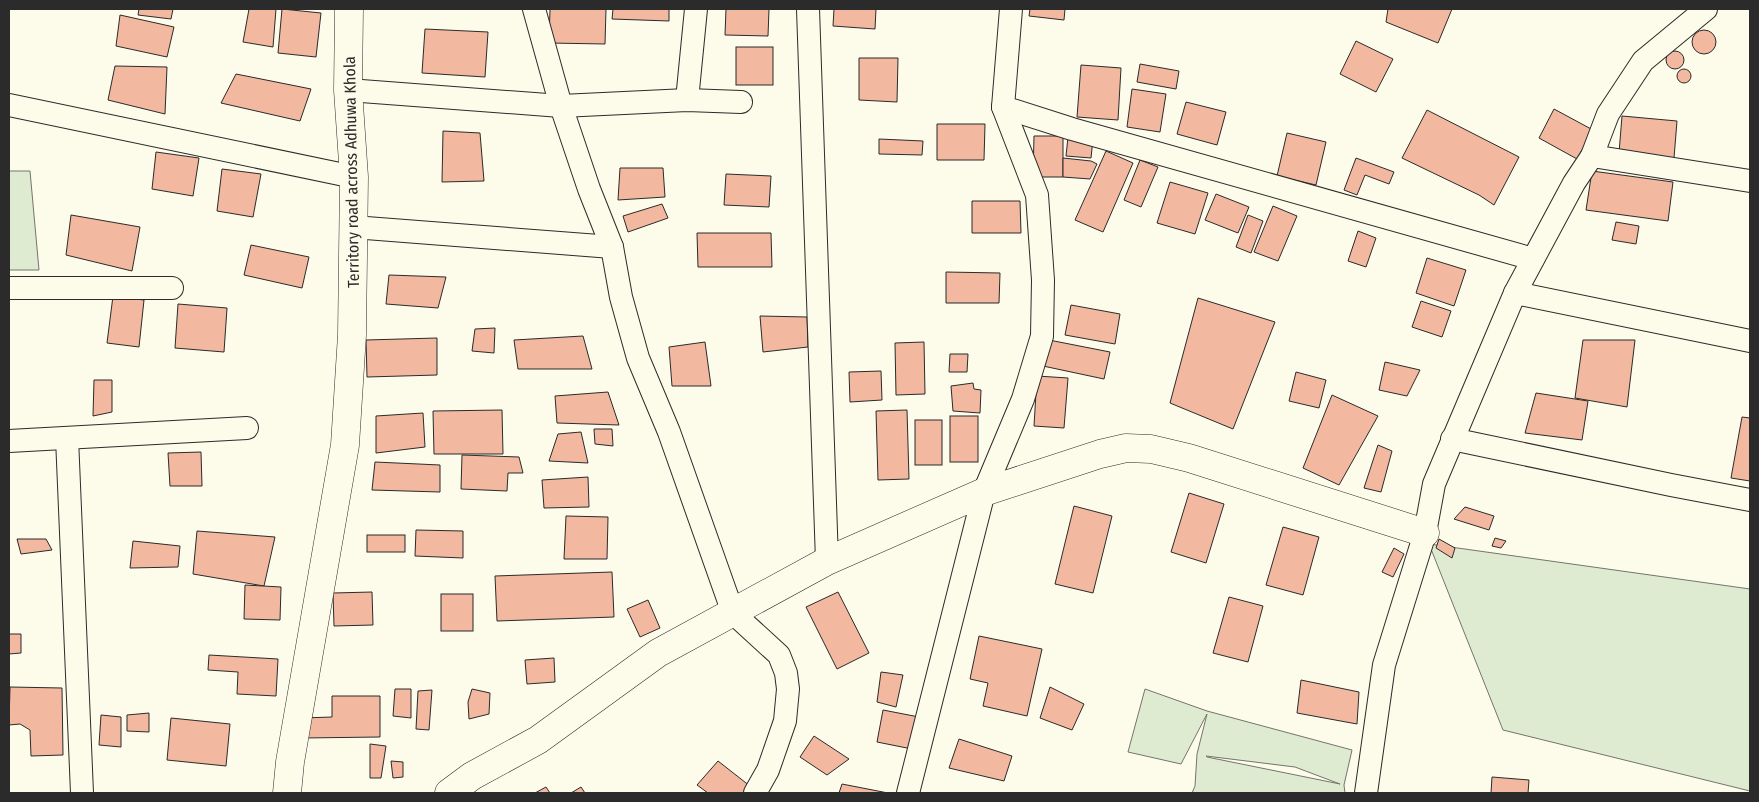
<svg xmlns="http://www.w3.org/2000/svg" width="1759" height="802" font-family="'Fira Sans Condensed',sans-serif">
  <style>
    .green { fill: #deebd1; stroke: #74746e; fill-rule: evenodd }
    .building { fill: #f2b8a0; stroke: #2b2b2b }
    .lines { fill: none; stroke-linecap: round; stroke-linejoin: round }
    .street-casing { stroke: #2b2b2b; stroke-width: 24 }
    .secondary-casing { stroke: #2b2b2b; stroke-width: 29 }
    .street { stroke: #fdfbea; stroke-width: 22 }
    .secondary { stroke: #fdfbea; stroke-width: 28 }
    .labels { text-anchor: middle; stroke-width: 4; stroke-linejoin: round; paint-order: stroke }
    .street-label { font-size: 16px; fill: #2b2b2b; stroke: #fdfbea }
  </style>
  <rect width="100%" height="100%" fill="#fdfbea"/>
  <g class="green">
    <path d="M9,171H30L39,270H9Z"/>
    <path d="M1429,544L1750,589V791L1503,730Z"/>
    <path d="M1145,689L1207,711L1352,750L1344,785L1345,793H1192L1195,786L1197,754L1207,714L1181,764L1128,752ZM1206,756L1295,767L1340,784L1207,757Z"/>
  </g>
  <g class="building">
    <path d="M139,9H173L171,19L138,15Z"/>
    <path d="M249,9H276L273,47L243,42Z"/>
    <path d="M282,9L321,13L316,57L278,53Z"/>
    <path d="M550,9H606L605,44L549,43Z"/>
    <path d="M613,9H669V21L612,19Z"/>
    <path d="M726,9H769L768,36L725,35Z"/>
    <path d="M834,9H876L875,29L833,26Z"/>
    <path d="M1030,9H1065L1064,20L1029,16Z"/>
    <path d="M1388,9H1452L1438,43L1386,22Z"/>
    <path d="M120,15L174,27L167,57L116,46Z"/>
    <path d="M425,29L488,32L485,77L422,73Z"/>
    <circle cx="1704" cy="42" r="12"/>
    <path d="M1356,41L1393,59L1376,92L1340,74Z"/>
    <rect x="736" y="47" width="37" height="38"/>
    <circle cx="1675" cy="60" r="9"/>
    <path d="M859,58H898L897,102L859,100Z"/>
    <path d="M1140,64L1179,71L1176,89L1137,82Z"/>
    <path d="M1081,65L1121,68L1118,120L1077,117Z"/>
    <path d="M115,66L167,67L165,114L108,100Z"/>
    <circle cx="1684" cy="76" r="7"/>
    <path d="M236,74L311,89L300,121L221,103Z"/>
    <path d="M1132,89L1166,94L1160,132L1127,127Z"/>
    <path d="M1186,102L1226,112L1217,145L1177,134Z"/>
    <path d="M1554,109L1593,130L1577,159L1539,138Z"/>
    <path d="M1427,110L1519,157L1494,205L1479,195L1402,158Z"/>
    <path d="M1622,116L1677,121L1674,158L1619,153Z"/>
    <path d="M937,124H985L984,160H937Z"/>
    <path d="M443,131L480,133L484,181L442,182Z"/>
    <path d="M1287,133L1326,142L1316,185L1277,176Z"/>
    <path d="M1034,136H1063V177H1033Z"/>
    <path d="M1068,137L1093,139L1091,158L1066,156Z"/>
    <path d="M879,139L923,141L922,155L879,154Z"/>
    <path d="M1106,151L1133,163L1103,232L1075,220Z"/>
    <path d="M156,152L199,158L193,196L152,189Z"/>
    <path d="M1063,158L1091,161L1097,164L1090,179L1063,177Z"/>
    <path d="M1356,158L1394,172L1389,184L1365,175L1357,195L1344,190Z"/>
    <path d="M1140,160L1158,167L1141,207L1124,200Z"/>
    <path d="M620,168H663L665,197L618,200Z"/>
    <path d="M222,169L261,174L253,217L217,211Z"/>
    <path d="M1592,171L1673,182L1668,221L1586,210Z"/>
    <path d="M726,174L771,176L769,207L724,205Z"/>
    <path d="M1170,182L1208,193L1195,234L1157,223Z"/>
    <path d="M1216,194L1249,207L1238,233L1205,220Z"/>
    <path d="M972,201H1020L1021,233H972Z"/>
    <path d="M662,204L668,218L628,232L623,216Z"/>
    <path d="M1273,206L1297,216L1278,261L1254,252Z"/>
    <path d="M71,215L140,227L132,271L66,255Z"/>
    <path d="M1248,215L1263,221L1251,253L1236,247Z"/>
    <path d="M1616,222L1639,226L1636,244L1612,240Z"/>
    <path d="M1358,231L1376,238L1366,267L1348,261Z"/>
    <path d="M697,233H771L772,267H698Z"/>
    <path d="M251,245L309,257L302,288L244,275Z"/>
    <path d="M1427,258L1466,270L1454,306L1416,293Z"/>
    <path d="M946,272L1000,273L999,303H946Z"/>
    <path d="M389,275L446,277L438,308L386,304Z"/>
    <path d="M113,296L144,300L139,347L107,343Z"/>
    <path d="M1198,298L1275,322L1233,429L1170,403Z"/>
    <path d="M1421,301L1451,311L1442,337L1412,327Z"/>
    <path d="M178,304L227,308L224,352L175,348Z"/>
    <path d="M1071,305L1120,314L1115,344L1065,335Z"/>
    <path d="M760,316L807,317L808,347L763,352Z"/>
    <path d="M495,328L494,353L472,351L475,329Z"/>
    <path d="M583,336L592,369H518L514,340Z"/>
    <path d="M437,338V375L367,377L366,340Z"/>
    <path d="M1049,340L1110,352L1104,379L1043,366Z"/>
    <path d="M1583,340H1635L1627,407L1575,398Z"/>
    <path d="M705,342L711,386H672L669,347Z"/>
    <path d="M924,342L925,394L896,395L895,343Z"/>
    <path d="M950,354H968L967,372H949Z"/>
    <path d="M1385,362L1420,370L1407,396L1379,390Z"/>
    <path d="M881,371L882,400L850,402L849,372Z"/>
    <path d="M1296,372L1326,380L1319,408L1289,401Z"/>
    <path d="M1037,376L1068,378L1064,428L1034,426Z"/>
    <path d="M94,380H112V412L93,416Z"/>
    <path d="M973,383L974,389L981,390L980,413L953,411L951,386Z"/>
    <path d="M608,392L619,425L557,423L555,396Z"/>
    <path d="M1536,393L1588,401L1582,440L1525,433Z"/>
    <path d="M1332,395L1378,416L1339,485L1303,468Z"/>
    <path d="M502,410L503,454H434L433,411Z"/>
    <path d="M907,410L909,479L878,480L876,411Z"/>
    <path d="M423,413L425,447L376,453V416Z"/>
    <rect x="950" y="416" width="28" height="46"/>
    <path d="M1742,417L1750,418V481L1731,478Z"/>
    <rect x="915" y="420" width="27" height="45"/>
    <path d="M594,429H612L613,446L595,444Z"/>
    <path d="M581,432L588,463L549,461L558,434Z"/>
    <path d="M1378,445L1392,451L1381,492L1364,488Z"/>
    <path d="M201,452L202,486H170L168,453Z"/>
    <path d="M462,455L519,457L523,473H508L507,491L461,489Z"/>
    <path d="M375,462L440,465V492L372,490Z"/>
    <path d="M588,477L589,507L544,508L542,480Z"/>
    <path d="M1189,493L1224,504L1206,563L1171,552Z"/>
    <path d="M1074,506L1112,516L1093,593L1055,584Z"/>
    <path d="M1465,507L1494,516L1489,530L1454,519Z"/>
    <path d="M566,516L608,517L607,559H564Z"/>
    <path d="M1283,527L1319,537L1303,595L1266,585Z"/>
    <path d="M416,530L463,531V558L415,556Z"/>
    <path d="M197,531L275,537L264,586L193,574Z"/>
    <rect x="367" y="535" width="38" height="17"/>
    <path d="M1495,538L1506,541L1501,548L1492,546Z"/>
    <path d="M17,539H46L52,550L21,554Z"/>
    <path d="M1439,539L1455,548L1452,558L1436,548Z"/>
    <path d="M133,541L180,546L178,567L130,568Z"/>
    <path d="M1394,548L1404,554L1393,577L1382,572Z"/>
    <path d="M612,572L614,617L497,621L495,576Z"/>
    <path d="M245,585L281,587L280,620L244,619Z"/>
    <path d="M372,592L373,625L334,626L333,593Z"/>
    <path d="M838,592L869,653L837,669L806,607Z"/>
    <rect x="441" y="594" width="32" height="37"/>
    <path d="M1229,597L1263,606L1248,662L1213,653Z"/>
    <path d="M648,600L660,628L640,637L627,609Z"/>
    <path d="M9,634H21V653L9,654Z"/>
    <path d="M979,636L1042,649L1027,716L983,706L988,683L970,679Z"/>
    <path d="M209,655L278,659L276,696L237,694L238,672L208,670Z"/>
    <path d="M554,658L555,682L527,684L525,660Z"/>
    <path d="M881,672L903,675L896,707L877,702Z"/>
    <path d="M1301,680L1359,692L1357,724L1297,713Z"/>
    <path d="M10,687L62,688L63,755L31,756L30,730L20,724L9,725Z"/>
    <path d="M1050,687L1084,704L1072,730L1040,718Z"/>
    <path d="M395,689H411V718L393,716Z"/>
    <path d="M472,689L490,693L489,714L469,719L468,702Z"/>
    <path d="M432,690L429,730L416,729L418,691Z"/>
    <path d="M332,696H380V737L303,738L302,718L332,717Z"/>
    <path d="M883,710L919,717L912,749L877,742Z"/>
    <path d="M149,713V732L127,731V715Z"/>
    <path d="M101,715L121,717V747L99,745Z"/>
    <path d="M171,718L230,724L226,766L167,760Z"/>
    <path d="M814,736L849,759L827,775L800,757Z"/>
    <path d="M959,739L1012,756L1004,781L949,768Z"/>
    <path d="M370,744L386,746L381,778H370Z"/>
    <path d="M391,761L403,762V777L393,778Z"/>
    <path d="M718,761L755,790L752,793H708L697,785Z"/>
    <path d="M1492,777L1529,780L1528,793H1491Z"/>
    <path d="M842,784L888,793H839Z"/>
    <path d="M546,787L550,793H535Z"/>
    <path d="M581,787L585,793H571Z"/>
  </g>
  <g class="lines">
    <defs>
      <g id="street">
        <path d="M534,9L561,106L589,189L612,247L621,297L638,358L669,432L733,613L779,655L786,673L788,689L785,721L768,770L755,793"/>
        <path d="M808,9L827,561"/>
        <path d="M348,90L561,106L687,100L741,102"/>
        <path d="M687,100L696,9"/>
        <path d="M9,105L354,177"/>
        <path d="M1003,107L1072,129L1533,259"/>
        <path d="M1592,156L1750,181"/>
        <path d="M353,227L612,247"/>
        <path d="M9,288H172"/>
        <path d="M1515,293L1750,341"/>
        <path d="M67,438L82,793"/>
        <path d="M1452,439L1671,485L1750,500"/>
        <path d="M9,441L247,428"/>
        <path d="M908,793L984,492L1023,399L1042,336L1043,280L1037,195L1003,107L1011,9"/>
        <path d="M1366,793L1384,665L1425,533L1434,484L1515,293L1574,183L1592,156L1608,114L1643,61L1706,9"/>
      </g>
      <g id="secondary">
        <path d="M287,793L290,762L345,445L352,335L354,177L348,90L349,9"/>
        <path d="M449,793L472,776L538,740L658,653L827,561L984,492L1100,454L1126,448L1151,449L1189,458L1425,533"/>
      </g>
    </defs>
    <use href="#street" class="street-casing"/>
    <use href="#secondary" class="secondary-casing"/>
    <use href="#street" class="street"/>
    <use href="#secondary" class="secondary"/>
  </g>
  <g class="labels">
    <g class="street-label">
      <text transform="translate(351 172) rotate(-91)" y="6">Territory road across Adhuwa Khola</text>
    </g>
  </g>
  <rect width="1759" height="802" fill="none" stroke="#2b2b2b" stroke-width="20"/>
</svg>
